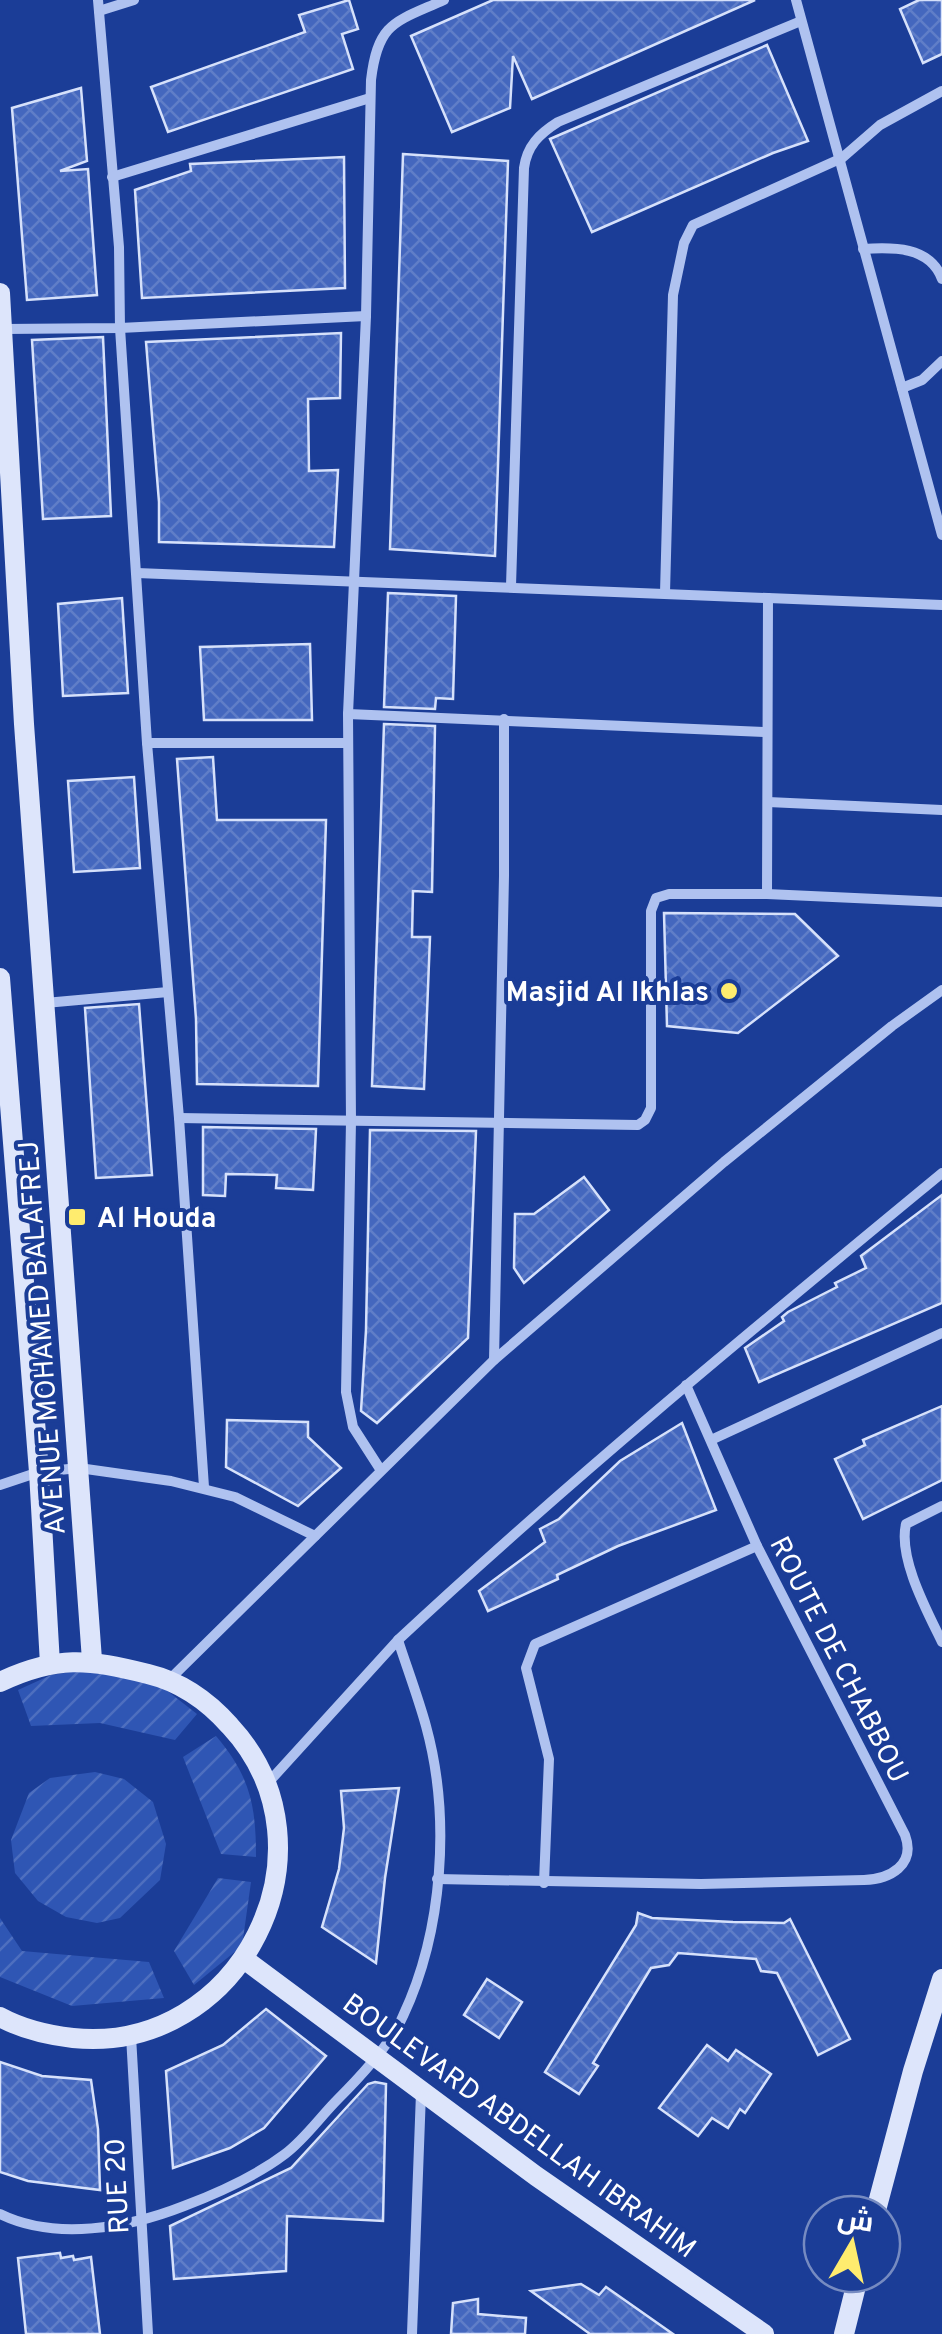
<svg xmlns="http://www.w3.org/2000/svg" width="942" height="2334" font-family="Overpass,Cairo,sans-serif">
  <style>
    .garden { fill: url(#garden-furrows) }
    .building { fill: url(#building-cross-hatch); stroke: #d6e1fb; stroke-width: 2.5 }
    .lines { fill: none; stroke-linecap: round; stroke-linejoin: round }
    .street { stroke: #afc2f0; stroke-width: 10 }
    .secondary { stroke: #dde5fb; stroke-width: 20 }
    .poi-dot { fill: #ffec6e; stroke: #1b3d97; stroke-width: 4 }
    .labels { text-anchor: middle; stroke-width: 8; stroke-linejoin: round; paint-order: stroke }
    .poi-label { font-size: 28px; font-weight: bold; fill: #fff; stroke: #1b3d97; text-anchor: end }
    .street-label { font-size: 28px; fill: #fff; stroke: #1b3d97 }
  </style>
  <defs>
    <pattern id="garden-furrows" width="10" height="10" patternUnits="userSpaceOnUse" patternTransform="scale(2.5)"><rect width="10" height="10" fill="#2f56b4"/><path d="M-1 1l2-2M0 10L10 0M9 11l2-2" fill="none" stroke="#4e6fbf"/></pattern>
    <pattern id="building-cross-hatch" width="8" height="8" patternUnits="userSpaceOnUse" patternTransform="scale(2.5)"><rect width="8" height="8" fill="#4467be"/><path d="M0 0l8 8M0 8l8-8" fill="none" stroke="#607ec8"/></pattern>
  </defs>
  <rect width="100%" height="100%" fill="#1b3d97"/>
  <g class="garden">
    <path d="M98,1668L156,1682L197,1714L175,1740L100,1723L31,1726L18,1690L51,1675Z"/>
    <path d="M216,1736C250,1776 256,1805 256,1857L221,1854L183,1757Z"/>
    <path d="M95,1772L124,1779L153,1802L166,1844L160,1880L120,1918L97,1923L66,1917L38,1901L15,1873L11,1840L29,1793L50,1778Z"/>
    <path d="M218,1878L251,1882L242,1946L194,1985L174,1951Z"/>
    <path d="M0,1918L22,1951L149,1962L164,1998L72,2006L0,1977Z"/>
  </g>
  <g class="building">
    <path d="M349,0L358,29L342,34L353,69L168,132L151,87L305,32L299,15Z"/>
    <path d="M493,0H755L532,99L513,56L510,108L452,132L411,36Z"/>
    <path d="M919,0H942V54L923,63L900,9Z"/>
    <path d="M767,45L808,141L773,153L592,232L550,139Z"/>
    <path d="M81,88L87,161L60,171L88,169L97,295L27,300L12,108Z"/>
    <path d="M403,154L508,161L495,556L390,549Z"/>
    <path d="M344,157L345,288L142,298L135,190L191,171L190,164Z"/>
    <path d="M341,333L340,398L308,399L309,471L338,470L334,547L159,542V502L146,342Z"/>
    <path d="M103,337L111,516L43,519L32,340Z"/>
    <path d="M388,593L456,596L453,699L436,698L435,709L384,707Z"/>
    <path d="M122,598L128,693L63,696L58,604Z"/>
    <path d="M310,644L312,720H204L200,647Z"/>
    <path d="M384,724L435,726L432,892L413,891L412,937H430L424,1089L372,1086Z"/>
    <path d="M213,757L217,820H326L318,1086L197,1084L196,1019L177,759Z"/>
    <path d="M134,777L140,868L74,872L68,781Z"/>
    <path d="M664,913L795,914L838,956L738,1033L667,1026Z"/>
    <path d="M139,1004L152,1175L96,1178L85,1008Z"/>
    <path d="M203,1127L316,1129L313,1190L276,1188L277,1175L226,1174L225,1196L203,1195Z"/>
    <path d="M370,1130L476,1131L468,1338L377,1423L361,1411L366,1330Z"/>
    <path d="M584,1177L609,1210L524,1283L514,1268L515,1214H534Z"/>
    <path d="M942,1195V1303L759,1382L745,1348L784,1321L782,1317L788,1312L837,1287L835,1283L866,1268L861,1256Z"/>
    <path d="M942,1406V1480L863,1519L835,1459L865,1445L863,1440Z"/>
    <path d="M227,1420L308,1422V1437L341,1468L298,1506L226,1467Z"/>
    <path d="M682,1423L716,1510L618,1546L557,1575L558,1579L488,1611L479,1591L545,1542L540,1529L559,1519L620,1461Z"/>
    <path d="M399,1788L385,1878L376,1963L322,1927L339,1869L344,1828L341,1791Z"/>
    <path d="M638,1913L652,1918L733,1922L784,1923L790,1919L850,2039L818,2055L777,1973L761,1971L756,1959L678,1953L669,1965L651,1968L593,2063L598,2066L579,2094L545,2072L636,1925Z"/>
    <path d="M487,1979L522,2002L499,2038L464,2015Z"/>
    <path d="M266,2009L326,2056L264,2128L230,2148L173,2168L166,2071L223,2045Z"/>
    <path d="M707,2045L728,2061L736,2050L771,2074L745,2113L740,2109L728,2128L712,2118L698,2136L659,2108Z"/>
    <path d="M0,2062L42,2076L91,2080L98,2129L100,2190L28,2181L0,2172Z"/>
    <path d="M375,2082L386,2084L383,2221L287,2216L286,2271L174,2279L170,2226L291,2168L368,2084Z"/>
    <path d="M60,2253L61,2258L73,2256L74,2260L91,2257L100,2334H26L18,2258Z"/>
    <path d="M581,2284L599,2295L606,2287L673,2334H590L531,2291Z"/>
    <path d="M478,2299V2314L526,2318L525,2334H451L453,2303Z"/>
  </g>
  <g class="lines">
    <g class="street">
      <path d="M98,0L119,247L120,328L147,743L179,1118L204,1487"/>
      <path d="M796,0L942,535"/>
      <path d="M99,11L134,0"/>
      <path d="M112,177L370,98"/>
      <path d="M863,249C892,247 930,246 942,279"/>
      <path d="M4,329L120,328L366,316"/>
      <path d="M902,388L922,380L942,361"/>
      <path d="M137,573L942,605"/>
      <path d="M511,586L524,168C527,146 539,134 558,122L801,21"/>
      <path d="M665,593L673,295L684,243L693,225L842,158L880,125L942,91"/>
      <path d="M348,714L766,732"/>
      <path d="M147,743H348"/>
      <path d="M768,802L942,810"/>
      <path d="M767,894L768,598"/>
      <path d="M45,1003L168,992"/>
      <path d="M179,1118L638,1125L645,1120L651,1108V911L656,898L669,894H767L942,902"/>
      <path d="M494,1360L504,876V719"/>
      <path d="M711,1440L942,1333"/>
      <path d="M380,1469L353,1427L346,1392L351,1121L348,714L366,316L371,80C378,22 395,22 444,0"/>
      <path d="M0,1485L39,1472L79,1468L171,1481L235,1497L315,1536"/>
      <path d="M942,1506L906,1524C898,1558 927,1611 942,1642"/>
      <path d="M398,1640C573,1477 758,1325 942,1173"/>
      <path d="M170,1679L494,1360L724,1162L892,1026L942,990"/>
      <path d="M437,1879L701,1884L864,1880C890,1879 916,1865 905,1835L757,1546L686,1385"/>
      <path d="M544,1883L549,1759L526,1668L535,1644L757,1546"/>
      <path d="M131,2036L148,2334"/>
      <path d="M0,2214C55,2241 128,2228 184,2206C218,2193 256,2176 285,2154C305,2139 320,2117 338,2099C359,2078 391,2044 403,2016C443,1931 451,1817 426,1726C418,1697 407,1668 398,1640L267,1784"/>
      <path d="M412,2334L421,2093"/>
    </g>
    <g class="secondary">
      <path d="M0,293L24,724L92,1660"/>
      <path d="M0,978L39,1472L50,1664"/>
      <path d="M0,1682C57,1655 88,1659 148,1674C181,1682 207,1700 230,1726C344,1849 240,2055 73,2038C47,2035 22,2029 0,2017"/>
      <path d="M244,1959L536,2176L764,2334"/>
      <path d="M875,2214L913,2071L942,1979"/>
      <path d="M844,2334L859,2274"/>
    </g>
  </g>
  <g class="poi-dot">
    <circle cx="729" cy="991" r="10"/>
    <rect x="67" y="1207" width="20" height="20" rx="5"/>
  </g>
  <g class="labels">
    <g class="poi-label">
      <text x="709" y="1001">Masjid Al Ikhlas</text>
      <text x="97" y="1227" text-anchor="start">Al Houda</text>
    </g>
    <g class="street-label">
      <text transform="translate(41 1338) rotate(-94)" y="10">AVENUE MOHAMED BALAFREJ</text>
      <text transform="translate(840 1659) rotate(63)" y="10">ROUTE DE CHABBOU</text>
      <text transform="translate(520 2125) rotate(36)" y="10">BOULEVARD ABDELLAH IBRAHIM</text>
      <text transform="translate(116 2186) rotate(-93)" y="10">RUE 20</text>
    </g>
  </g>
  <g transform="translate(852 2244) rotate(9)"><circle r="48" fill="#1b3d97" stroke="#768bc1" stroke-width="2.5"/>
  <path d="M0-8L18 38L0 25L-18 38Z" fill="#ffec6e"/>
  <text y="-15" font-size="28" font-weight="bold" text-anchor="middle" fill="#ffffff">ش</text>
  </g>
</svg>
